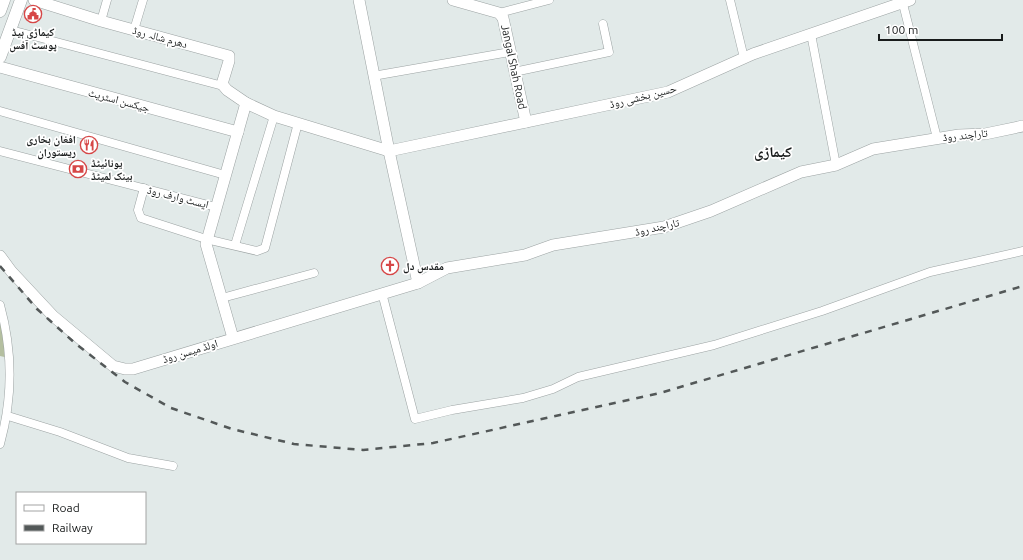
<svg xmlns="http://www.w3.org/2000/svg" width="1023" height="560" viewBox="0 0 1023 560" font-family="Ubuntu,'Noto Naskh Arabic',sans-serif">
  <style>
    .green { fill: #b4bfa0 }
    .lines { fill: none; stroke-linecap: round; stroke-linejoin: round }
    .minor-casing { stroke: #9ca3a3; stroke-width: 9 }
    .tertiary-casing { stroke: #9ca3a3; stroke-width: 12 }
    .secondary-casing { stroke: #9ca3a3; stroke-width: 13 }
    .minor { stroke: #fff; stroke-width: 8 }
    .tertiary { stroke: #fff; stroke-width: 11 }
    .secondary { stroke: #fff; stroke-width: 12 }
    .rail { stroke: #535858; stroke-width: 2.5; stroke-dasharray: 7 7; stroke-linecap: butt }
    .labels { text-anchor: middle; dominant-baseline: central; stroke-width: 3.5; stroke-linejoin: round; paint-order: stroke }
    .poi-label { font-size: 11px; font-weight: bold; fill: #181b1b; stroke: #fff; text-anchor: start }
    .street-label { font-size: 11px; fill: #181b1b; stroke: #fff }
    .district-label { font-size: 15px; font-weight: bold; fill: #181b1b; stroke: #fff }
  </style>
  <rect width="100%" height="100%" fill="#e2eae9"/>
  <!-- green -->
  <path class="green" d="M0 310 9 358 0 356Z"/>
  <g class="lines">
    <defs>
      <g id="minor">
        <path d="M730 0 744 58"/>
        <path d="M902 0 937 138"/>
        <path d="M499 13 549 0"/>
        <path d="M101 21 107 0"/>
        <path d="M11 30 223 86"/>
        <path d="M134 30 143 0"/>
        <path d="M811 34 836 165"/>
        <path d="M514 72 609 52 603 24"/>
        <path d="M373 76 510 52"/>
        <path d="M0 111 225 175"/>
        <path d="M0 151 216 207"/>
        <path d="M144 188 138 210 141 218 206 239 257 251 265 248 298 123"/>
        <path d="M235 245 274 116"/>
        <path d="M382 293 415 419 452 410 523 398 553 389 578 377 714 345 822 311 930 272 1023 251"/>
        <path d="M222 298 314 273"/>
        <path d="M0 305C13 352 13 397 0 444"/>
        <path d="M8 416 60 432 128 458 173 466"/>
      </g>
      <g id="tertiary">
        <path d="M34 0 101 21 229 56V61L222 84 227 90 246 103 274 116 389 151 668 92 753 54 910 0"/>
        <path d="M359 0 389 151 418 283"/>
        <path d="M453 0 499 13 503 18 526 122"/>
        <path d="M0 67 238 132"/>
        <path d="M0 256 11 271 53 316 113 366 125 369H133L418 283 447 268 525 255 553 245 664 227 711 211 801 172 836 165 873 149 959 135 985 134 1023 126"/>
        <path d="M233 338 206 244 246 103"/>
      </g>
      <g id="secondary">
        <path d="M0 11 4 0"/>
        <path d="M0 57 21 0"/>
      </g>
    </defs>
    <!-- minor casing -->
    <use href="#minor" class="minor-casing"/>
    <!-- tertiary casing -->
    <use href="#tertiary" class="tertiary-casing"/>
    <!-- secondary casing -->
    <use href="#secondary" class="secondary-casing"/>
    <!-- minor -->
    <use href="#minor" class="minor"/>
    <!-- tertiary -->
    <use href="#tertiary" class="tertiary"/>
    <!-- secondary -->
    <use href="#secondary" class="secondary"/>
    <!-- rail -->
    <path class="rail" d="M0 266 37 309 76 344 125 382 171 408 232 429 294 444 363 450 433 443 660 393 1023 286"/>
  </g>
  <!-- icons -->
  <defs>
    <symbol id="civic-ring" viewBox="-11 -11 22 22"><circle r="9.5" fill="#fff" stroke="#d64747" stroke-width="1.5"/><path d="M-.6-6.5H3V-4.5H.6V-3L4-1V1h2V6H-6V1h2V-1L-.6-3ZM-1.2 2.5V6h2.4V2.5Z" fill="#d64747"/></symbol>
    <symbol id="restaurant-ring" viewBox="-11 -11 22 22"><circle r="9.5" fill="#fff" stroke="#d64747" stroke-width="1.5"/><path d="M-5-6h1v4h1v-4h1v4h1v-4h1v5L-1.5 .5V6h-2V.5L-5-1ZM5-6V6H3V1.5H1.5Q1.5-4 5-6Z" fill="#d64747"/></symbol>
    <symbol id="bank-ring" viewBox="-11 -11 22 22"><circle r="9.5" fill="#fff" stroke="#d64747" stroke-width="1.5"/><path d="M-6-4H6V4H-6ZM0-2.3a2.3 2.3 0 1 0 0 4.6a2.3 2.3 0 1 0 0-4.6Z" fill="#d64747"/></symbol>
    <symbol id="church-ring" viewBox="-11 -11 22 22"><circle r="9.5" fill="#fff" stroke="#d64747" stroke-width="1.5"/><path d="M-1.2-6h2.4v3.5h3.3v2.4h-3.3V6h-2.4V-.1h-3.3v-2.4h3.3Z" fill="#d64747"/></symbol>
  </defs>
  <g fill-rule="evenodd">
    <use href="#civic-ring" x="23" y="4" width="20" height="20"/>
    <use href="#restaurant-ring" x="79" y="135" width="20" height="20"/>
    <use href="#bank-ring" x="68" y="159" width="20" height="20"/>
    <use href="#church-ring" x="380" y="256" width="20" height="20"/>
  </g>
  <g class="labels">
    <!-- poi labels -->
    <g class="poi-label">
      <text x="33" y="32" text-anchor="middle">کیماڑی ہیڈ<tspan x="33" dy="13">پوسٹ آفس</tspan></text>
      <text x="76" y="139" text-anchor="end">افغان بخاری<tspan x="76" dy="13">ریستوران</tspan></text>
      <text x="91" y="163">یونائیٹڈ<tspan x="91" dy="13">بینک لمیٹڈ</tspan></text>
      <text x="403" y="266">مقدس دل</text>
    </g>
    <!-- street labels -->
    <g class="street-label">
      <text transform="translate(160 37) rotate(15)">دھرم شالہ روڈ</text>
      <text transform="translate(514 67) rotate(78)">Jangal Shah Road</text>
      <text transform="translate(643 96) rotate(-14)">حسین بخشی روڈ</text>
      <text transform="translate(119 100) rotate(15)">جیکسن اسٹریٹ</text>
      <text transform="translate(965 135) rotate(-6)">تاراچند روڈ</text>
      <text transform="translate(178 197) rotate(14)">ایسٹ وارف روڈ</text>
      <text transform="translate(657 227) rotate(-13)">تاراچند روڈ</text>
      <text transform="translate(190 351) rotate(-17)">اولڈ میسن روڈ</text>
    </g>
    <!-- district labels -->
    <g class="district-label">
      <text x="773" y="151">کیماڑی</text>
    </g>
  </g>
  <!-- legend -->
  <rect x="16" y="492" width="130" height="52" fill="#ffffff" stroke="#a3a4a4"/>
  <rect x="24" y="505" width="20" height="6" fill="#ffffff" stroke="#a3a4a4"/>
  <text x="52" y="512" font-size="12" fill="#181b1b">Road</text>
  <rect x="24" y="525" width="20" height="6" fill="#535858" stroke="#a3a4a4"/>
  <text x="52" y="532" font-size="12" fill="#181b1b">Railway</text>
  <!-- scale -->
  <path d="M879 34v6h123v-6" fill="none" stroke="#181b1b" stroke-width="2"/>
  <text x="885" y="34" font-size="12" fill="#181b1b" stroke="#ffffff" stroke-width="3" paint-order="stroke">100 m</text>
</svg>
